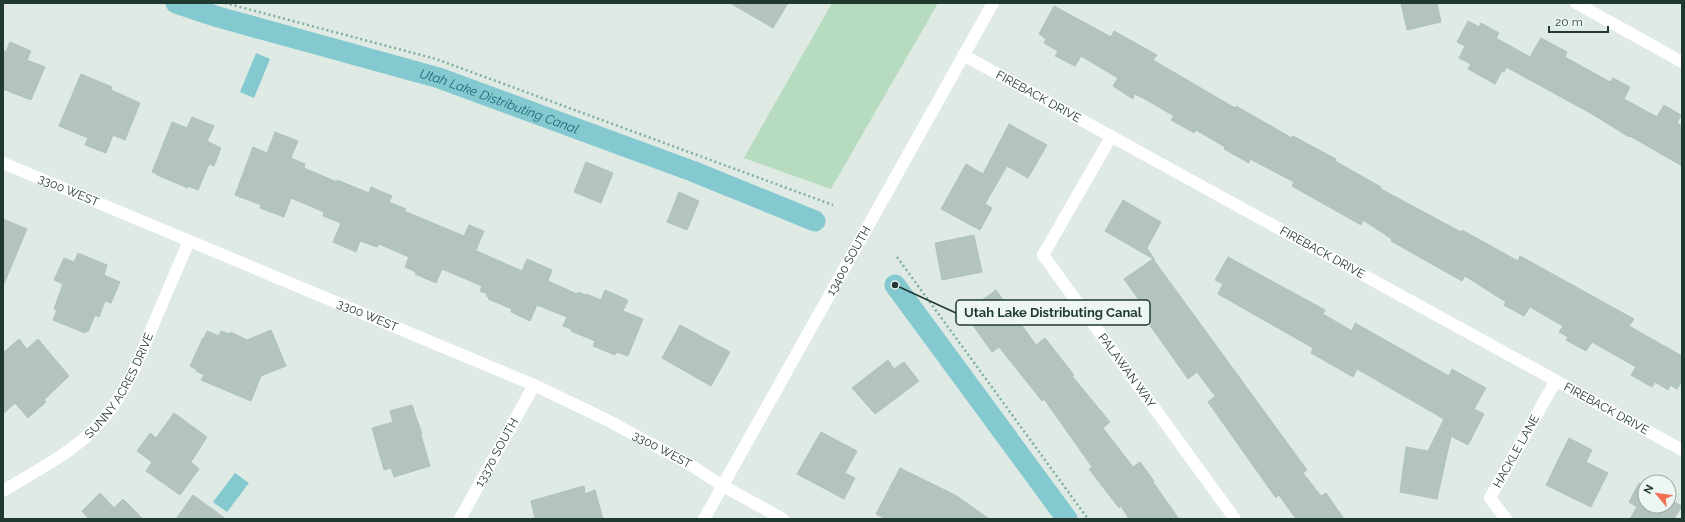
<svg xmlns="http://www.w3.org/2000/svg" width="1685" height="522" viewBox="0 0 1685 522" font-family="Raleway,sans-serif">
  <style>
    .green { fill: #b6dbbe }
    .water { fill: #84c9d0 }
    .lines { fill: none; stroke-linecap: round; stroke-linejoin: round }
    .canal { stroke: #84c9d0; stroke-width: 21 }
    .building { fill: #b3c4bc; stroke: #b0c3ba }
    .path { stroke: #7eae9c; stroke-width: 2.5; stroke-dasharray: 2 3; stroke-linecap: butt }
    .minor { stroke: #fff; stroke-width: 12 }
    .secondary { stroke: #fff; stroke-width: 12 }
    .labels { text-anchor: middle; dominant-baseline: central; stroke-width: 3; stroke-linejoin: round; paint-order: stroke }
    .street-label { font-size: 12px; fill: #1f3930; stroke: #eef6f2 }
    .water-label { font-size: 13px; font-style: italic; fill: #1a6b75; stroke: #eef6f2 }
    .leader { fill: none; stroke: #1f3930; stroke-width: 1.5 }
    .callout-dot { fill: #1f3930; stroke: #eef6f2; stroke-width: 1.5 }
    .callout { fill: #eef6f2; stroke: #1f3930; stroke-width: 1.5 }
    .callout-label { font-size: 13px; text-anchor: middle; font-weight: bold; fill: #1f3930 }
  </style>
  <rect width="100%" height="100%" fill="#deeae3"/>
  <!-- green -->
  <path class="green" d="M832 3H938L831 189 744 158Z"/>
  <!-- water -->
  <g class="water">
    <path d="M256 53 270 59 254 98 240 92Z"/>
    <path d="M235 473 249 483 227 512 213 502Z"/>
  </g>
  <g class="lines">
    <!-- canal -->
    <g class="canal">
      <path id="s1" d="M176 3 218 17 439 78 692 171 815 221"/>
      <path d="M895 285 1067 519"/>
    </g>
  </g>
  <!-- building -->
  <g class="building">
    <path d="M730 3H788L773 28Z"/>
    <path d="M1401 3H1437L1441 22 1407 30Z"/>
    <path d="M1054 6 1111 37 1114 31 1157 55 1153 60 1235 108 1236 106 1292 138 1293 136 1336 159 1335 161 1381 187V189L1461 232 1462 230 1518 261 1520 256 1634 319 1629 326 1682 356V381L1677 389 1670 385 1668 390 1655 382 1652 387 1631 375 1636 367 1592 342 1586 351 1566 340 1568 337 1559 332 1563 326 1530 307 1524 316 1504 305 1506 302 1465 276 1462 281 1391 241 1392 239 1363 220 1361 225 1292 186 1294 182 1250 159 1249 163 1224 149 1225 147 1196 130 1194 133 1171 120 1174 116 1143 98 1134 94 1133 99 1113 86 1118 78 1081 56 1075 66 1055 56 1058 51 1044 43 1046 39 1039 34Z"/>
    <path d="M1468 21 1479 27 1481 23 1499 33 1496 38 1530 57 1541 38 1567 52 1565 57 1610 82 1613 78 1630 87 1624 99 1657 117 1664 105 1681 115 1677 123 1682 126V166L1630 136 1629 137 1592 114 1506 67 1504 72 1502 71 1495 84 1468 69 1471 64 1459 58 1465 46 1457 42Z"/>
    <path d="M10 42 31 51 27 60 45 67 31 100 3 89V50L6 52Z"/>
    <path d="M81 74 112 87 111 90 140 103 125 140 113 135 106 153 85 145 88 138 59 126Z"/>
    <path d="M192 117 214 126 207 141 221 148 214 166 209 164 198 190 188 186V188L157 175V174L152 172 172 122 187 128Z"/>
    <path d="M1009 124 1047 145 1028 178 1007 166 985 204 992 208 980 230 941 209 966 164 983 174Z"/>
    <path d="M275 132 298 141 291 158 305 164 304 168 337 182V180L369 193 371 187 392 196 389 202 406 209 404 211 464 236 469 225 484 231 476 250 477 251 522 271 527 259 552 270 548 281 577 294 578 292 586 295V294L601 300 605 290 628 300 623 311 643 319 628 356 617 352 615 355 593 346 595 341 571 331V329L563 326 567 317 537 305 530 321 511 312 512 309 488 299 489 297 486 296 488 294 480 291 482 286 442 269 436 283 415 274 416 272 405 267 409 257 379 244 377 247 360 241 356 252 333 242 341 223 323 216 324 212 291 198 284 217 260 208 261 205 235 195 253 147 267 153Z"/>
    <path d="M586 162 613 173 601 203 574 192Z"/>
    <path d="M679 192 699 201 687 230 667 222Z"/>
    <path d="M1123 200 1161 222 1147 248 1155 260 1105 231Z"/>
    <path d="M3 219 27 229 3 286Z"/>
    <path d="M974 235 982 272 942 280 935 243Z"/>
    <path d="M78 253 107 265 104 275 120 282 111 303 105 301 99 317 95 315 88 332 86 331 85 333 53 320 57 310 54 309 63 284 54 280 64 258 74 262Z"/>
    <path d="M1228 257 1325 310 1323 314 1352 331 1355 323 1449 376 1452 369 1486 388 1474 409 1484 414 1468 445 1451 436 1437 499 1400 492 1406 447 1428 451 1444 419 1357 369 1353 377 1311 353 1313 348 1218 294 1223 284 1215 280Z"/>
    <path d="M1153 259 1307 470 1303 473 1321 496 1326 493 1344 519H1296L1279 495 1276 498 1208 402 1215 396 1197 372 1188 379 1149 324 1146 325 1134 308 1141 303 1124 279Z"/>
    <path d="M996 290 1036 345 1045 338 1074 375 1072 376 1110 422 1103 428 1133 467 1140 462 1154 481 1153 482 1179 519H1129L1121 506 1119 508 1089 469 1092 467 1044 399 1042 401 999 347 992 352 964 313Z"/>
    <path d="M680 325 730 352 711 386 662 358Z"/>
    <path d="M271 330 286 366 261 376 251 401 201 380 204 375 196 371 197 370 190 366 203 338H204L207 331 219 336 221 331 230 334 231 332 247 340Z"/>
    <path d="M19 339 27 349 38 339 69 376 44 400 46 402 28 418 15 403 3 414V353Z"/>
    <path d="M888 360 894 369 904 362 919 381 875 414 852 388Z"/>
    <path d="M412 405 422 434 421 435 430 466 394 477 391 468 384 470 372 428 393 422 390 411Z"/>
    <path d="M174 413 207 437 191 462 199 469 180 495 146 471 152 462 137 451 150 433 156 438Z"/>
    <path d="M821 432 857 451 845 473 855 478 844 499 797 474Z"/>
    <path d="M1569 438 1592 450 1586 462 1608 473 1591 507 1546 485Z"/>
    <path d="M900 468 957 496 989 519H886L876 514Z"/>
    <path d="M1639 483 1645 486V506H1669V499L1682 506 1674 519H1630L1637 507 1629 502Z"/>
    <path d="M584 486 585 494 595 490 603 519H535L531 501Z"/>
    <path d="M100 493 114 508 123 499 143 519H89L82 511Z"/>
    <path d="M193 495 226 519H176Z"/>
  </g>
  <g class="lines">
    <!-- path -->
    <g class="path">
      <path d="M225 3 436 59 833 205"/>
      <path d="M897 257 1088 519"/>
    </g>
    <!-- minor -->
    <g class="minor">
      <path d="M1576 3 1682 62"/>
      <path id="s2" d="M963 55 1682 450"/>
      <path id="s3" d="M1111 137 1043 255 1235 519"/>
      <path id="s4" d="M3 163 534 385 605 419 689 464 723 486 783 519"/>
      <path id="s5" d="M3 491C32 473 70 454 93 430 123 400 138 363 153 325 165 297 177 269 189 241"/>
      <path id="s6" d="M460 519 534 385"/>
      <path id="s7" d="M1506 519 1490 498 1555 382"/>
    </g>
    <!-- secondary -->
    <path class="secondary" id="s8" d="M704 519 993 3"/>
  </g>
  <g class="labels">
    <!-- street labels -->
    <g class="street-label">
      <text stroke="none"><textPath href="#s2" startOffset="86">FIREBACK DRIVE</textPath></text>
      <text stroke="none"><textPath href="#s4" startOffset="71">3300 WEST</textPath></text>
      <text stroke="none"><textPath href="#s2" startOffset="410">FIREBACK DRIVE</textPath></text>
      <text stroke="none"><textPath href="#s8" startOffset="296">13400 SOUTH</textPath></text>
      <text stroke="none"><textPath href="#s4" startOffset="395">3300 WEST</textPath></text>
      <text stroke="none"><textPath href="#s3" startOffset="279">PALAWAN WAY</textPath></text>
      <text stroke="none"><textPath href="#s5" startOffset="161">SUNNY ACRES DRIVE</textPath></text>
      <text stroke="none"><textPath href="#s2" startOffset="734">FIREBACK DRIVE</textPath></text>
      <text stroke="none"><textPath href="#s4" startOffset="719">3300 WEST</textPath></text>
      <text stroke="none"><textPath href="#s7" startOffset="80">HACKLE LANE</textPath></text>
      <text stroke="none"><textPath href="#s6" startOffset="76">13370 SOUTH</textPath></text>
    </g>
    <!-- water labels -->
    <g class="water-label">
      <text stroke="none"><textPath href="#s1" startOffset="338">Utah Lake Distributing Canal</textPath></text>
    </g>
  </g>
  <!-- callouts -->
  <path class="leader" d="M895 285L956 313"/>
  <circle class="callout-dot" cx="895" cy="285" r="4"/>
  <rect class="callout" x="956" y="300" width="194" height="25" rx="4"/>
  <g class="callout-label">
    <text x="1053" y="317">Utah Lake Distributing Canal</text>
  </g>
  <!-- border -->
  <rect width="1685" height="522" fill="none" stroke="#1f3930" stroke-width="8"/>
  <!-- north arrow -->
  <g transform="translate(1657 494) rotate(299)"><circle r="19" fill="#eef6f2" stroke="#9baaa4"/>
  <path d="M0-3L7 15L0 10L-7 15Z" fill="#f37052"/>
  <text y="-6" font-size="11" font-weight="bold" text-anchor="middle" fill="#1f3930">N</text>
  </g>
  <!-- scale -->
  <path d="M1549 26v6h59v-6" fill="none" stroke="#1f3930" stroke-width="2"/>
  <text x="1555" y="26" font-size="12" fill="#1f3930" stroke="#eef6f2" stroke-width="3" paint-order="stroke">20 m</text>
</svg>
